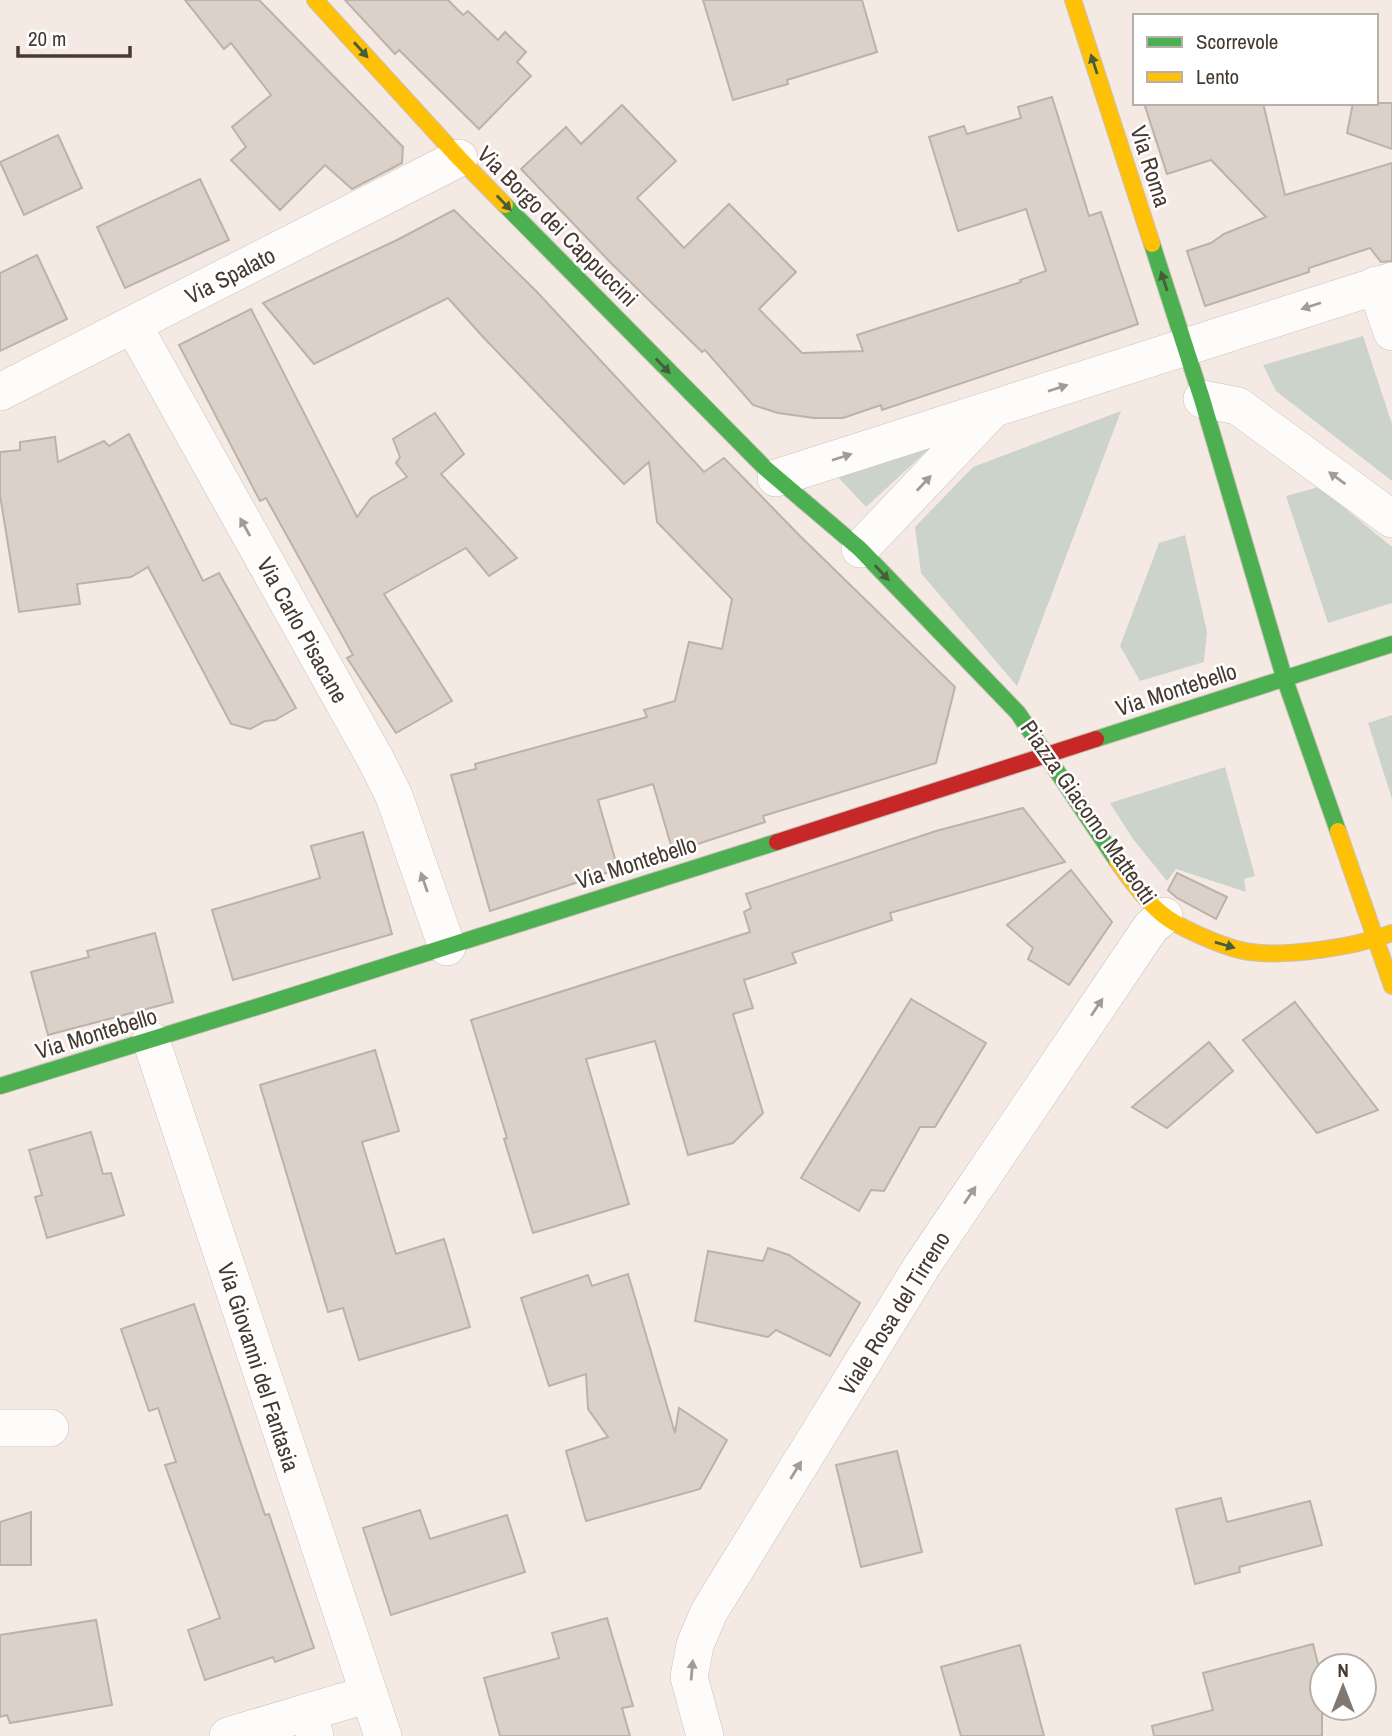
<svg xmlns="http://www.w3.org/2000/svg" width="1392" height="1736" viewBox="0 0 1392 1736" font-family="'Archivo Narrow',sans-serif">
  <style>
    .green { fill: #ccd3ca }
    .building { fill: #dbd1c9; stroke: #bcb2aa; stroke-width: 2 }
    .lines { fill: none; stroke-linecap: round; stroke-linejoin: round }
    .street-casing { stroke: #cac0b9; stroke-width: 38 }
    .fast-casing { stroke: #cac0b9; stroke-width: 18 }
    .slow-casing { stroke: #cac0b9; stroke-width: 18 }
    .jam-casing { stroke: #cac0b9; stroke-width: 18 }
    .street { stroke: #fdfcfb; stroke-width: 37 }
    .fast { stroke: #4caf50; stroke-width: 16 }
    .slow { stroke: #ffc107; stroke-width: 16 }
    .jam { stroke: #c62828; stroke-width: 16 }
    .oneway { fill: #485d3a }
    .oneway2 { fill: #a29b96 }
    .labels { text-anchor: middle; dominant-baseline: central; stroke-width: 5; stroke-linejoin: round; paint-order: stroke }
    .street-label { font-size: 23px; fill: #463a30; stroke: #fff }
  </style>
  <rect width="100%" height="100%" fill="#f4eae3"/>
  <!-- green -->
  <g class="green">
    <path d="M1363 336 1392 424V481L1276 391 1263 365Z"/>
    <path d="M1121 411 1017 686 921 573 915 527 973 467Z"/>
    <path d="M944 435 866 507 835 474Z"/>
    <path d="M1319 487 1392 547V603L1328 623 1286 496Z"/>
    <path d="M1185 535 1207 632 1204 662 1140 681 1120 646 1159 543Z"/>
    <path d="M1392 715V799L1368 723Z"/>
    <path d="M1225 767 1255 876 1244 879 1246 892 1176 869 1167 881 1133 839 1110 803Z"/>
  </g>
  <!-- building -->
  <g class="building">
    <path d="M185 0H259L403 147 402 163 352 189 325 165 280 210 231 160 246 147 232 127 271 95 231 43 224 49Z"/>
    <path d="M345 0H448L463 15 468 11 498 40 505 32 526 52 517 62 531 76 479 129 399 50 395 54Z"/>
    <path d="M703 0H862L877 52 787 80 788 84 733 100Z"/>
    <path d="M1052 97 1089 216 1101 212 1138 324 882 410 881 405 843 418H814L778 413 753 405 705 350 702 352 611 263 521 169 566 127 581 144 622 105 676 161 637 198 684 248 729 204 796 272 759 309 802 353 863 351 857 335 1021 282 1020 280 1046 271 1026 209 958 231 929 137 964 126 967 134 1021 118 1018 107Z"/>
    <path d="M1144 103H1263L1285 195 1392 163V261L1381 262 1370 248 1309 268V272L1205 306 1187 251 1211 243 1224 234 1266 217 1211 160 1167 174Z"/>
    <path d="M1353 103H1392V149L1347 133Z"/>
    <path d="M58 135 82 188 24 215 0 162Z"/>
    <path d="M200 179 229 240 125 288 97 227Z"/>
    <path d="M454 210 537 292 704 472 724 458 800 536 955 687 936 763 763 816 765 822 673 852 653 784 598 800 618 869 490 911 451 775 476 769 475 764 647 717 644 710 675 701 689 642 722 649 732 599 657 522 649 462 624 484 484 338 448 298 314 364 263 303 397 240Z"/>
    <path d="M37 255 67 319 0 351V273Z"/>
    <path d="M251 309 357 517 371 498 407 477 396 463 400 457 393 439 435 413 464 454 441 474 517 558 489 576 466 548 384 594 452 701 396 733 347 658 353 655 266 498 260 501 179 345Z"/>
    <path d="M129 434 203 581 219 573 296 708 275 720 265 721 250 729 231 724 148 567 131 577 77 584 80 604 19 612 0 495V452L20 450V442L55 437 58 462 104 441 109 446Z"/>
    <path d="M1023 808 1065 862 890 913 892 920 792 953 796 963 744 980 753 1008 733 1014 763 1113 733 1143 688 1155 655 1041 586 1059 629 1204 533 1233 504 1139 507 1138 471 1020 750 932 744 912 751 908 746 894 936 831Z"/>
    <path d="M363 832 392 934 233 980 212 910 320 878 311 846Z"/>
    <path d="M1071 870 1112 922 1069 985 1028 959 1033 948 1007 925Z"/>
    <path d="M1177 873 1227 897 1216 919 1177 898 1168 890Z"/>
    <path d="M155 933 173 1002 48 1035 31 972 89 957 87 951Z"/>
    <path d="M911 999 986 1043 935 1127H920L884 1191 871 1190 859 1211 801 1178Z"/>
    <path d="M1295 1002 1378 1110 1317 1133 1243 1040Z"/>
    <path d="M1209 1042 1233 1071 1167 1128 1132 1107Z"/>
    <path d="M375 1050 399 1131 362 1142 396 1254 444 1239 470 1327 359 1360 343 1308 328 1312 260 1085Z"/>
    <path d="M91 1132 103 1174 111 1173 124 1215 47 1238 35 1197 42 1195 29 1150Z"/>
    <path d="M768 1248 789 1255 860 1303 830 1356 776 1330 768 1337 695 1321 708 1251 763 1261Z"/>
    <path d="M628 1274 675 1433 679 1408 727 1440 700 1489 586 1521 566 1451 608 1437 588 1409 586 1374 549 1386 521 1298 588 1275 592 1286Z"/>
    <path d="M194 1304 265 1515 269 1514 314 1648 275 1662 273 1657 205 1680 188 1630 220 1618 165 1465 176 1462 158 1408 149 1411 121 1329Z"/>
    <path d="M897 1451 922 1552 861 1567 836 1465Z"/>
    <path d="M1221 1498 1227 1522 1310 1501 1322 1545 1239 1567 1240 1572 1195 1584 1176 1509Z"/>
    <path d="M420 1510 430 1539 507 1515 525 1572 391 1615 363 1528Z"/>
    <path d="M31 1512V1565H0V1522Z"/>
    <path d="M607 1618 633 1706 622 1708 630 1736H500L484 1678 559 1658 552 1633Z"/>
    <path d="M96 1620 112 1705 10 1723 7 1715 0 1717V1635Z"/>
    <path d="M1313 1644 1322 1680V1736H1154L1152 1726 1213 1710 1203 1673Z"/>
    <path d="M1020 1645 1044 1736H961L941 1667Z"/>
  </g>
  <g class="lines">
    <defs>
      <g id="street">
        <path d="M1376 285 1392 332"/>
        <path d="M133 325 376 760 394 796 447 947"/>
        <path d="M0 392 459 158"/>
        <path d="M1202 399 1238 406 1392 519"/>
        <path d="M776 478 1392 281"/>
        <path d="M860 549 992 410"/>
        <path d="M151 1040 383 1736"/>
        <path d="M0 1428H50"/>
        <path d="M228 1736 308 1712"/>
        <path d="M315 1736 308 1712 369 1694"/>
        <path d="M705 1736 689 1677 695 1645 709 1612 922 1266 1151 927 1164 916"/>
      </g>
      <g id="fast">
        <path d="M505 205 765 468 860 549 1018 713 1117 861"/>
        <path d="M1152 244 1202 399 1284 677 1338 831"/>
        <path d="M1096 739 1392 644"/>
        <path d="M0 1086 263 1005 777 842"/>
      </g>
      <g id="slow">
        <path d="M315 0 459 158 505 205"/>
        <path d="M1073 0 1152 244"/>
        <path d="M1338 831 1392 986"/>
        <path d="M1117 861C1130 880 1144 899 1162 914 1179 928 1227 949 1250 952 1288 957 1356 947 1392 933"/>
      </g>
      <path id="jam" d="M777 842 1096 739"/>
    </defs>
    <!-- street casing -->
    <use href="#street" class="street-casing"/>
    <!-- fast casing -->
    <use href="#fast" class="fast-casing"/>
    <!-- slow casing -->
    <use href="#slow" class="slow-casing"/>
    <!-- jam casing -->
    <use href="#jam" class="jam-casing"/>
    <!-- street -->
    <use href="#street" class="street"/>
    <!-- fast -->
    <use href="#fast" class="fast"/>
    <!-- slow -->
    <use href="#slow" class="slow"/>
    <!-- jam -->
    <use href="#jam" class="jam"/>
  </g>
  <!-- one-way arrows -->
  <defs><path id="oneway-solid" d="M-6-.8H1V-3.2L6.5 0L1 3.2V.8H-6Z" transform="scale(1.75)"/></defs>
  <g class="oneway">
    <use href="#oneway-solid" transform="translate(361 50) rotate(48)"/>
    <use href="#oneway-solid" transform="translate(1094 64) rotate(-108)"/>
    <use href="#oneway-solid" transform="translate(504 203) rotate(46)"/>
    <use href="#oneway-solid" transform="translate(1164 281) rotate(-108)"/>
    <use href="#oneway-solid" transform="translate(663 366) rotate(46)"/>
    <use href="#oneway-solid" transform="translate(882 573) rotate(47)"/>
    <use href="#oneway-solid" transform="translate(1225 945) rotate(16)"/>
  </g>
  <g class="oneway2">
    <use href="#oneway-solid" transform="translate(1311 306) rotate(162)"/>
    <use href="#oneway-solid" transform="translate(1058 388) rotate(-18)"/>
    <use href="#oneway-solid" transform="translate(842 457) rotate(-18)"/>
    <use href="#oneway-solid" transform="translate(1337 478) rotate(-144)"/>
    <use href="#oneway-solid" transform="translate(924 483) rotate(-47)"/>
    <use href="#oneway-solid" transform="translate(245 527) rotate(-119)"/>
    <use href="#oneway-solid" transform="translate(424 882) rotate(-109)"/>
    <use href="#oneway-solid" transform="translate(1097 1007) rotate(-56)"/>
    <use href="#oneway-solid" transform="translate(970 1195) rotate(-56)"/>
    <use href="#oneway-solid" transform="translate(796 1470) rotate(-58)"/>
    <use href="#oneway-solid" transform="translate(692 1670) rotate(-85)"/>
  </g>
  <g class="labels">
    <!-- street labels -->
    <g class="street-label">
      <text transform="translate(1151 166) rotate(72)">Via Roma</text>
      <text transform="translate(558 226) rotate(45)">Via Borgo dei Cappuccini</text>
      <text transform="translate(230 275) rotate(-27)">Via Spalato</text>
      <text transform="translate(303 630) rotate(61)">Via Carlo Pisacane</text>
      <text transform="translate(1176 689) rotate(-18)">Via Montebello</text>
      <text transform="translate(1089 812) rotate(55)">Piazza Giacomo Matteotti</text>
      <text transform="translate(636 862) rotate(-18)">Via Montebello</text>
      <text transform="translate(96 1033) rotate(-17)">Via Montebello</text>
      <text transform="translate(894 1313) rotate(-58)">Viale Rosa del Tirreno</text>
      <text transform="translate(259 1367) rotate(72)">Via Giovanni del Fantasia</text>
    </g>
  </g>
  <!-- legend -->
  <rect x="1133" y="14" width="245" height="91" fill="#ffffff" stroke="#b5b0ac" stroke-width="2"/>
  <rect x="1147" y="37" width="35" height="10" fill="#4caf50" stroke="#b5b0ac" stroke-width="2"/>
  <text x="1196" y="49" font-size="21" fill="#463a30">Scorrevole</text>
  <rect x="1147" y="72" width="35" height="10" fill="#ffc107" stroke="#b5b0ac" stroke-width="2"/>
  <text x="1196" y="84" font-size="21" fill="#463a30">Lento</text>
  <!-- north arrow -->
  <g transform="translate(1343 1687)"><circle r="33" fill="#ffffff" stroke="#b5b0ac" stroke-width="2"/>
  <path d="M0-5L12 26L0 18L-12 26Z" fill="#83786f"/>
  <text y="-10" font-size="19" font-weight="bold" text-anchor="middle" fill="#463a30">N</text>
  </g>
  <!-- scale -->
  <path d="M18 46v10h112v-10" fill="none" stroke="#463a30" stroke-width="3.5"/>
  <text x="28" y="46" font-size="21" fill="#463a30" stroke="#ffffff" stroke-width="5" paint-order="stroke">20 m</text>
</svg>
